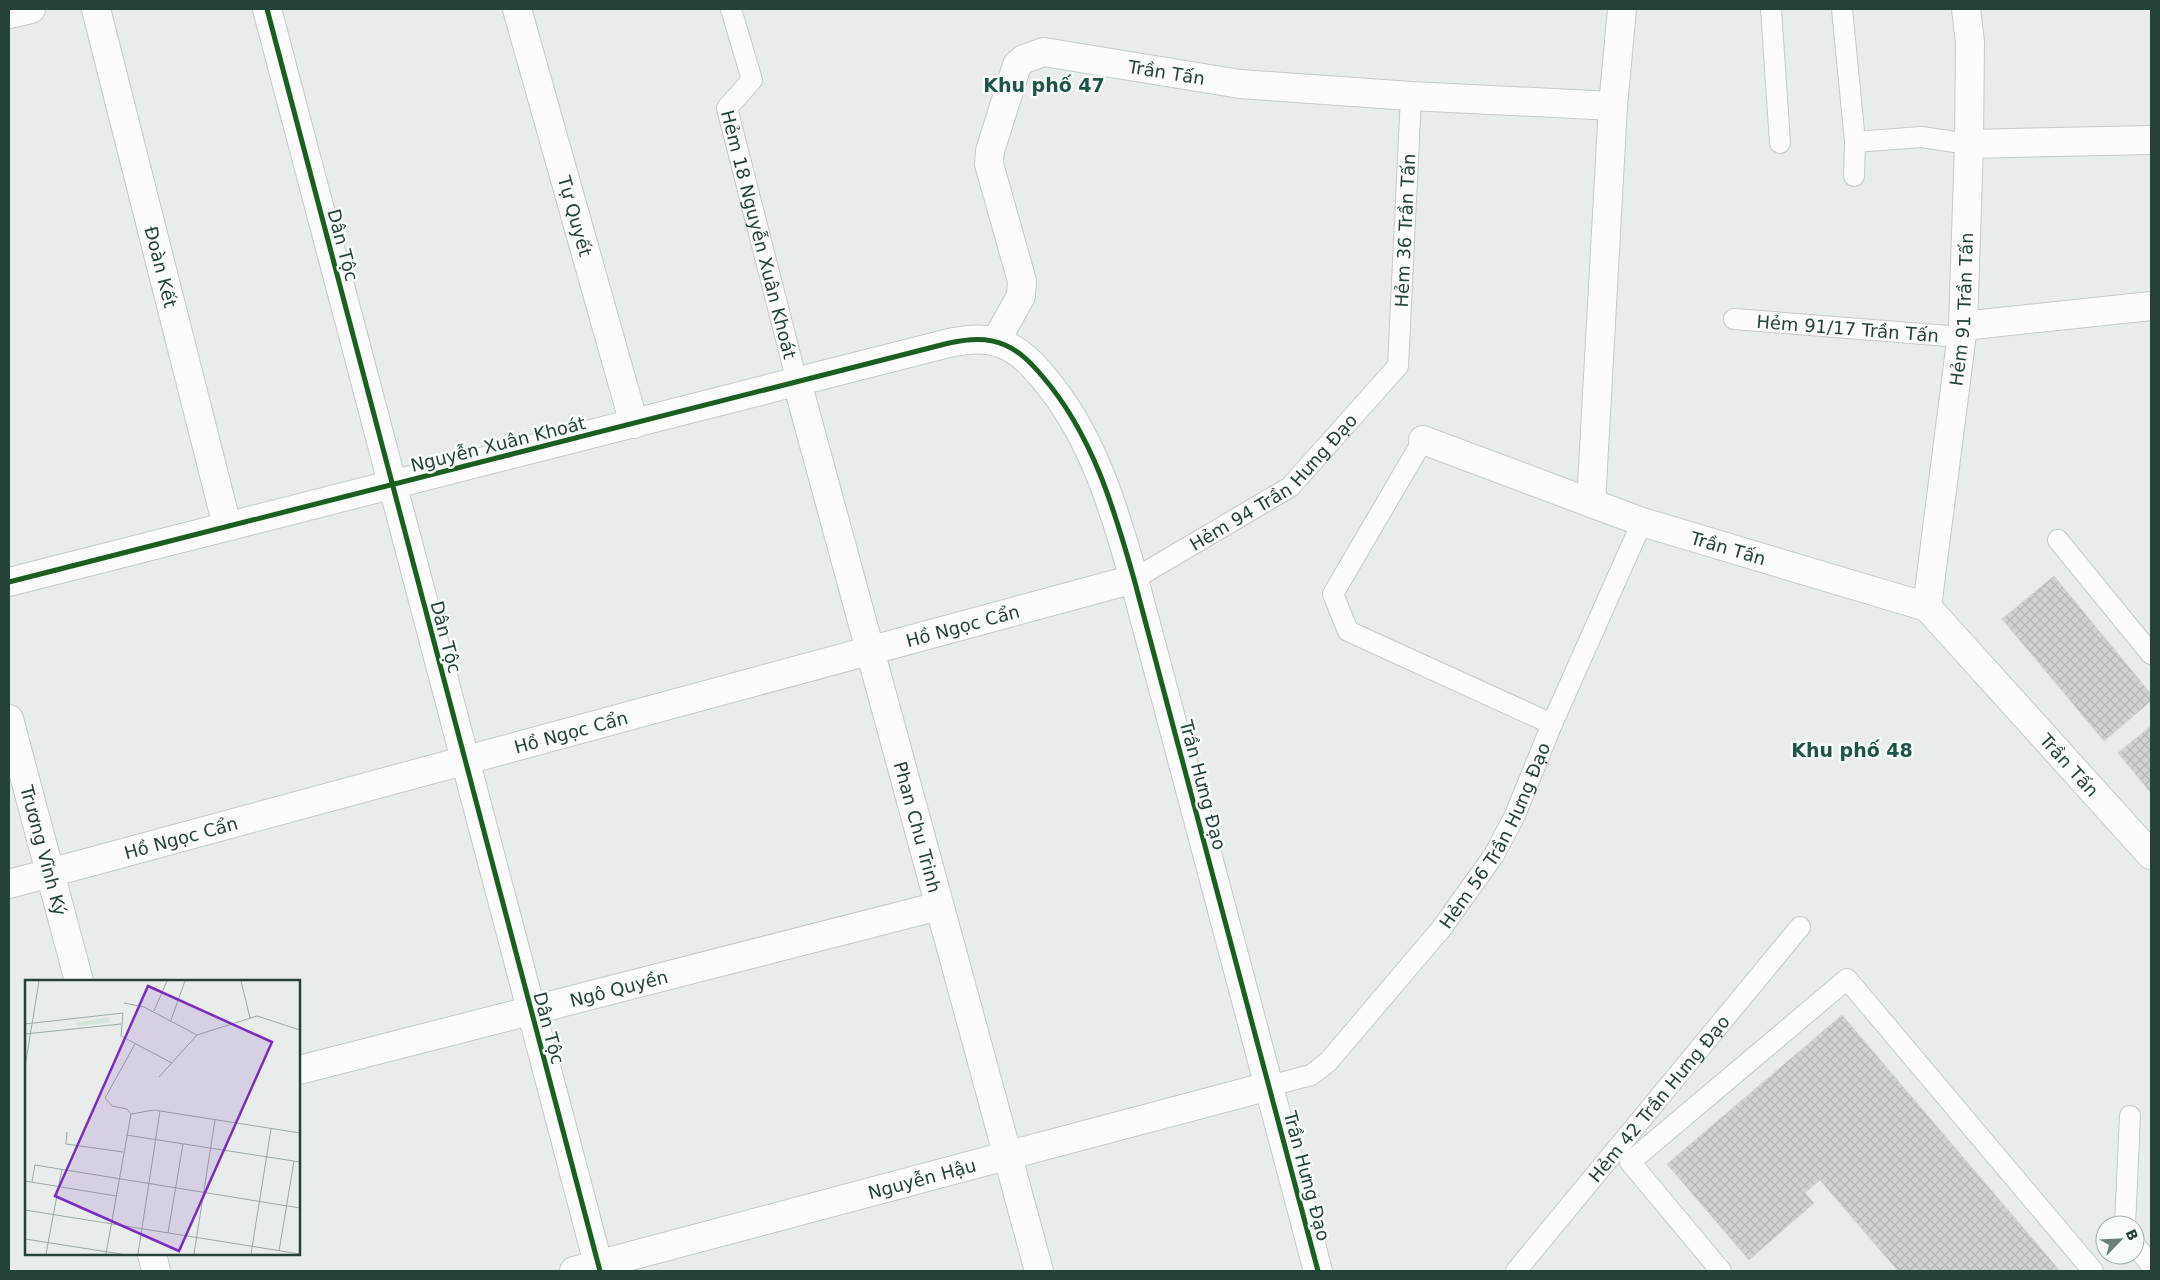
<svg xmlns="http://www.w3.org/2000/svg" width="2160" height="1280" viewBox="0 0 2160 1280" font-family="'DejaVu Sans',sans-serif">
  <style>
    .building { fill: url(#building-cross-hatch); stroke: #d1d6d4 }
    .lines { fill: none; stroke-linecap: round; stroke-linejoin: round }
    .lane-casing { stroke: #c5cac8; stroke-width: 22 }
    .street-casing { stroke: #c5cac8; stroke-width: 30 }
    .secondary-casing { stroke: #c3cbc8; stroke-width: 30 }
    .lane { stroke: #fcfcfc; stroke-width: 20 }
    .street { stroke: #fcfcfc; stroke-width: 28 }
    .secondary { stroke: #fcfcfc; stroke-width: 28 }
    .cycleway-casing { stroke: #f7fbf9; stroke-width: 8 }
    .cycleway { stroke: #1b5e20; stroke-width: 5 }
    .labels { text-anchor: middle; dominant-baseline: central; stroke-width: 5; stroke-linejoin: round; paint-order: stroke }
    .street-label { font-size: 18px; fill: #24423a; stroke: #f7fbf9 }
    .neighbourhood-label { font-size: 19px; font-weight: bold; fill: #1f5548; stroke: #f7fbf9 }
    .inset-road { fill: none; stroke: #9aa9a4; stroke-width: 1 }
    .view { fill: #7b2cbf; fill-opacity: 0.15; stroke: #7b2cbf; stroke-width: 2.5 }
    .inset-edge { fill: none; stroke: #24423a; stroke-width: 2.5 }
  </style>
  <defs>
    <pattern id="building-cross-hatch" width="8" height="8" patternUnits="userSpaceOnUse" patternTransform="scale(1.25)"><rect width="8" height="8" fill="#cfd4d2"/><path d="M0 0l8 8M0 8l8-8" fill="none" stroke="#b2b7b5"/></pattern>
  </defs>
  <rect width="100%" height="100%" fill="#e8edeb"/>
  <!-- building -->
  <g class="building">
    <path d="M2054 576 2151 694V701L2104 741 2002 619Z"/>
    <path d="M2151 726V793L2118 753Z"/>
    <path d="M1842 1015 2060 1271H1898L1820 1180 1805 1193 1814 1203 1749 1260 1667 1164Z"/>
  </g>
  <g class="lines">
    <defs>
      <g id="lane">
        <path id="s1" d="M731 9 752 80 727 108 797 382"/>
        <path d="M1771 9 1780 143"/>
        <path d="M1842 9 1855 142 1854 176"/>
        <path d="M1855 142 1921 137 1969 144"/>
        <path id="s2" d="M1734 319 1961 337"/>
        <path d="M1423 440 1333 594 1348 631 1552 724"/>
        <path d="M2058 540 2151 654"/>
        <path id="s3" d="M1134 579 1290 487 1398 366 1411 96"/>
        <path id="s4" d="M1269 1086 1311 1075 1328 1062 1441 929 1494 855 1515 815 1552 724 1642 522"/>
        <path d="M2125 1225 2130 1116"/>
        <path d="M2135 1245 2151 1265"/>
        <path id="s5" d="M1516 1271 1800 927"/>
        <path d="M1721 1271 1630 1162 1847 979 2093 1271"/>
      </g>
      <g id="street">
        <path id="s6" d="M96 9 227 526"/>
        <path d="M267 9 600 1271"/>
        <path id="s7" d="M517 9 634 424"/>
        <path d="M9 14 31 9"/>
        <path d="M1969 144 2151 140"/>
        <path d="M1963 326 2151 306"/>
        <path id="s8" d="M996 341 1021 296 1022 281 989 164 990 151 1017 65 1024 59 1044 52 1240 84 1411 96 1613 106"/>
        <path id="s9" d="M797 382 1039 1271"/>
        <path id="s10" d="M1423 440 1642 522 1927 607 2151 855"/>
        <path d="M1591 503 1613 106 1622 9"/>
        <path d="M9 582 949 343C968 339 987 337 1005 345 1021 352 1032 364 1043 377 1092 434 1114 508 1134 579L1318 1271"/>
        <path id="s11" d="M1927 607 1963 326 1969 144 1970 42 1966 9"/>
        <path id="s12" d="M9 884 1134 579"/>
        <path id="s13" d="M299 1070 939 906"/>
        <path id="s14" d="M574 1271 1269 1086"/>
      </g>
      <g id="secondary">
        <path id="s15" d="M9 719 79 981"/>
        <path d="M152 1254 156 1271"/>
      </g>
    </defs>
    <!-- lane casing -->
    <use href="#lane" class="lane-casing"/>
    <!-- street casing -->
    <use href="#street" class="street-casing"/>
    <!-- secondary casing -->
    <use href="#secondary" class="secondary-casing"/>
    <!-- lane -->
    <use href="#lane" class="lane"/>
    <!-- street -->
    <use href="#street" class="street"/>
    <!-- secondary -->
    <use href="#secondary" class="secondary"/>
    <defs>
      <g id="cycleway">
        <path d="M267 9 600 1271"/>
        <path d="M9 582 949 343C968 339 987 337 1005 345 1021 352 1032 364 1043 377 1092 434 1114 508 1134 579L1318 1271"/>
      </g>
    </defs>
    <!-- cycleway casing -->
    <use href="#cycleway" class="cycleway-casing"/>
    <!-- cycleway -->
    <use href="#cycleway" class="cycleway"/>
  </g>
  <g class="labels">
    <!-- street labels -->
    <g class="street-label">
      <text stroke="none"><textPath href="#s8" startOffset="446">Trần Tấn</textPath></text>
      <text stroke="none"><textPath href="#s7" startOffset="215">Tự Quyết</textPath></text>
      <text stroke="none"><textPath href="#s3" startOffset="479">Hẻm 36 Trần Tấn</textPath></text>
      <text stroke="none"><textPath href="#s1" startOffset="242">Hẻm 18 Nguyễn Xuân Khoát</textPath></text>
      <text transform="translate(343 245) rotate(75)">Dân Tộc</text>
      <text stroke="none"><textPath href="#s6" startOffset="266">Đoàn Kết</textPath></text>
      <text stroke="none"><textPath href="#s11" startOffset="300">Hẻm 91 Trần Tấn</textPath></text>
      <text stroke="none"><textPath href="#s2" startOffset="114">Hẻm 91/17 Trần Tấn</textPath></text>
      <text transform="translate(498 444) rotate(-14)">Nguyễn Xuân Khoát</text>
      <text stroke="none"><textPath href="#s3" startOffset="171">Hẻm 94 Trần Hưng Đạo</textPath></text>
      <text stroke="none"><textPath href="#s10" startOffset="324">Trần Tấn</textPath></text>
      <text stroke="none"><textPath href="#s12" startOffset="988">Hồ Ngọc Cẩn</textPath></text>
      <text transform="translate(446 637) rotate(75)">Dân Tộc</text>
      <text stroke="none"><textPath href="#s12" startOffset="582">Hồ Ngọc Cẩn</textPath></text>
      <text stroke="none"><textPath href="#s10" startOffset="744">Trần Tấn</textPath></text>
      <text transform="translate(1203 785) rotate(75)">Trần Hưng Đạo</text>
      <text stroke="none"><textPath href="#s9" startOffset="461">Phan Chu Trinh</textPath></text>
      <text stroke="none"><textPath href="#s4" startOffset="348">Hẻm 56 Trần Hưng Đạo</textPath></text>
      <text stroke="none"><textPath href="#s12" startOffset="178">Hồ Ngọc Cẩn</textPath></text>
      <text stroke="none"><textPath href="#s15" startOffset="136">Trương Vĩnh Ký</textPath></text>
      <text stroke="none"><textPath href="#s13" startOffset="330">Ngô Quyền</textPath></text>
      <text transform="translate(549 1028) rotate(75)">Dân Tộc</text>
      <text stroke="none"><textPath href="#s5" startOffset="224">Hẻm 42 Trần Hưng Đạo</textPath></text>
      <text transform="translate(1307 1176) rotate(75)">Trần Hưng Đạo</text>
      <text stroke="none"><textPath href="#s14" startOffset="360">Nguyễn Hậu</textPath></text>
    </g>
    <!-- neighbourhood labels -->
    <g class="neighbourhood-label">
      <text x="1044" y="85">Khu phố 47</text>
      <text x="1852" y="750">Khu phố 48</text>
    </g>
  </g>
  <!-- overview -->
  <g transform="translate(25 980)">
    <rect width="275" height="275" fill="#e8edeb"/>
    <path d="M83 37 85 42 53 46 50 43Z" fill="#d1e6d8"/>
    <path class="inset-road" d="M216 1 225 38M99 23 119 27 172 55M129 31 142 1M146 40 160 1M0 44 98 33 96 56 147 83M0 54 96 44M0 87 14 1M134 97 172 55 232 36 275 50M106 134 129 130 275 153M106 134 102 129 87 126 80 118 110 64M42 152 41 164 98 172M101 155 275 182M0 201 91 216M7 202 10 185 275 228M0 230 275 274M143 253 158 164M0 259 96 274M254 271 269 181M21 274 37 189M81 274 106 134M113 274 135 131M169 274 190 140M226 274 246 149"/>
    <path class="view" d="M123 6 247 62 154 271 30 216Z"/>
    <rect width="275" height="275" class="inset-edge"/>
  </g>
  <!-- border -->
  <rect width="2160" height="1280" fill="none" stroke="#24423a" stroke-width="20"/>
  <!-- north arrow -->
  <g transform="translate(2120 1240) rotate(66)"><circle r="24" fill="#f7fbf9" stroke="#a3b1ad"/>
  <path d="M0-4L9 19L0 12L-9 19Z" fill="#697e78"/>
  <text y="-8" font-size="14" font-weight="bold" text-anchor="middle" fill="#24423a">B</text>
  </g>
</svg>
